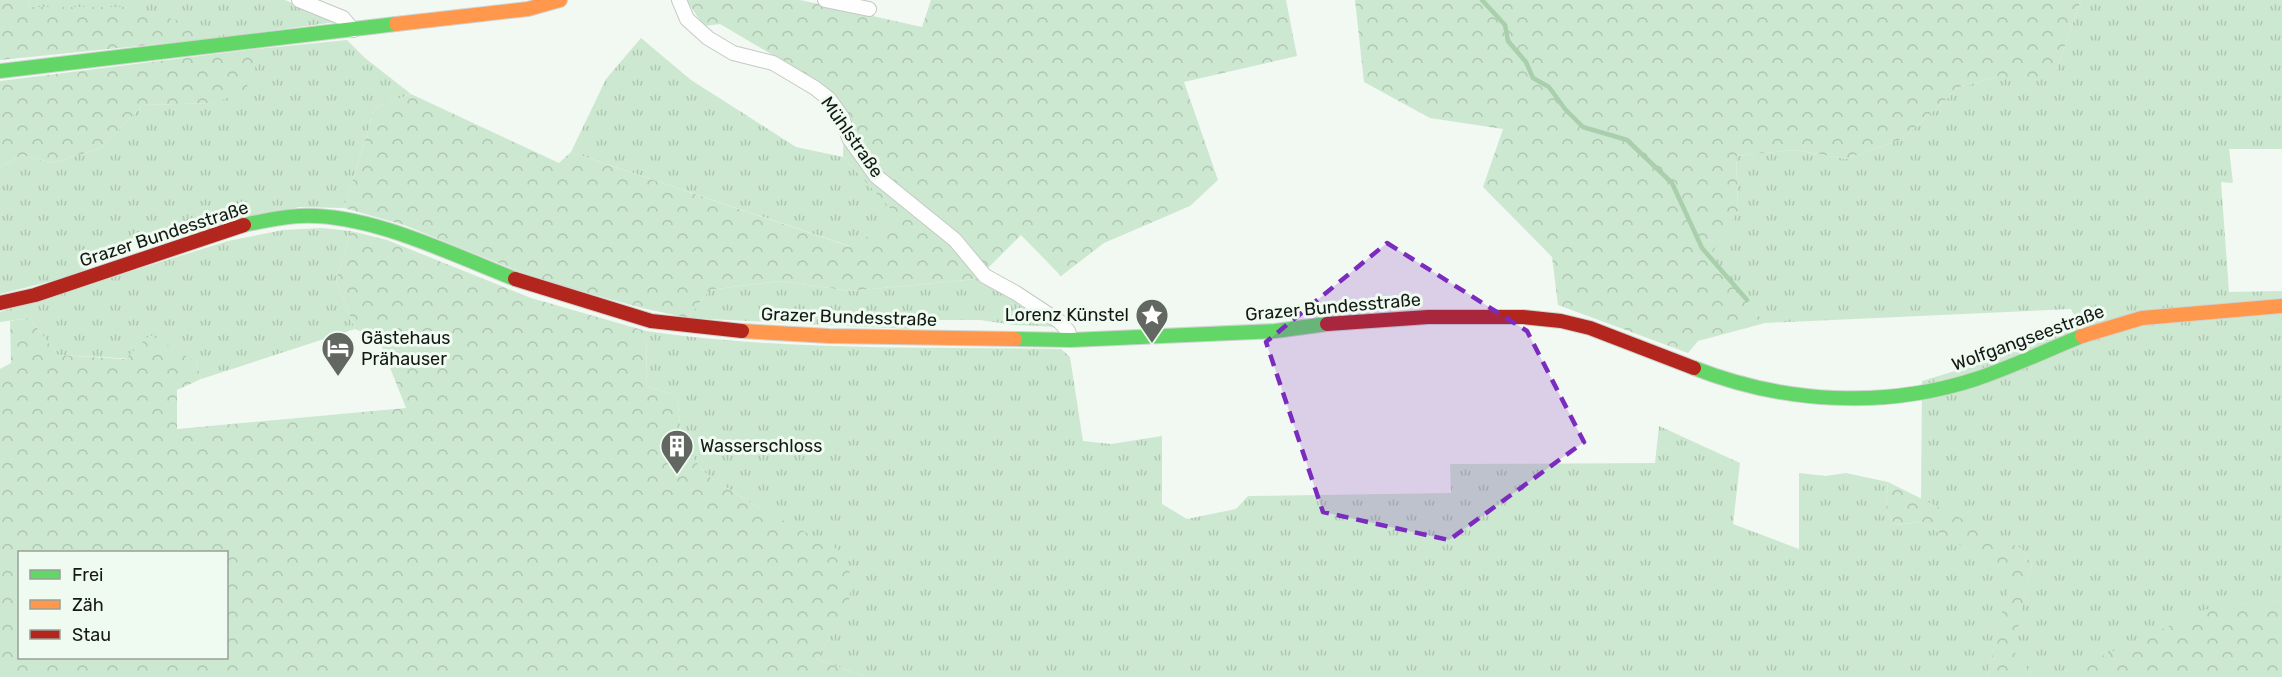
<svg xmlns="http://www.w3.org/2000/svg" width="2282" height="677" viewBox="0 0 2282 677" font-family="Rubik,sans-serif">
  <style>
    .grass { fill: url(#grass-tufts) }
    .forest { fill: url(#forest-crowns); fill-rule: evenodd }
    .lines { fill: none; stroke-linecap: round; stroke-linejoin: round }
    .stream { stroke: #a9cfad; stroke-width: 4.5 }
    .street-casing { stroke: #c4c9c4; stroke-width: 16 }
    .fast-casing { stroke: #d0d3d0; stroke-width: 16 }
    .slow-casing { stroke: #d0d3d0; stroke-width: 16 }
    .jam-casing { stroke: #d0d3d0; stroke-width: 16 }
    .street { stroke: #fdfefd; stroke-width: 14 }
    .fast { stroke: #63d668; stroke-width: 14 }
    .slow { stroke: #ff974d; stroke-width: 14 }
    .jam { stroke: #b3261e; stroke-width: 14 }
    .marked { fill: #7b2cbf; fill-opacity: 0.2; stroke: #7b2cbf; stroke-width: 4.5; stroke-dasharray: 12 8; stroke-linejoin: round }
    .labels { text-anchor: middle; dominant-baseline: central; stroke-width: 6; stroke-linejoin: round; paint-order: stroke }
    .street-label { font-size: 18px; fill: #151915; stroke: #effbf0 }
    .poi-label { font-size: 18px; fill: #151915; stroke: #effbf0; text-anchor: start }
  </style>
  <defs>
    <pattern id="grass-tufts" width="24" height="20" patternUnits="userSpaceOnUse" patternTransform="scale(1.5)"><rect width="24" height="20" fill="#cde8d0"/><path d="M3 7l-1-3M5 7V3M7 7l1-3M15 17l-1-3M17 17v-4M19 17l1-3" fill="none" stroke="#afc6b2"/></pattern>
    <pattern id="forest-crowns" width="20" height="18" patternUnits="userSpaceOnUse" patternTransform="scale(1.5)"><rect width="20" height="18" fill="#cde8d0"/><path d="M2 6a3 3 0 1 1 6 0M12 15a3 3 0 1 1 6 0" fill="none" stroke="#afc6b2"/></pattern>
  </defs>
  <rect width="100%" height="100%" fill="#f2f8f2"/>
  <!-- grass -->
  <g class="grass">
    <path d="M29 0H285L336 22 209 39 125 7H30Z"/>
    <path d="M2081 0H2282V149H2229L2233 183 2221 182 2229 292 2282 291V600L2256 607 2240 603 2055 677H2033L2012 650 2032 565 2022 549 1921 500 1922 381 2004 356 2078 322 2071 309 1765 323 1708 258 1738 211 1736 156 1795 150 1846 159 1902 139 1960 87 2004 75 2056 71Z"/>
    <path d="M641 38 691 80 796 147 843 157 902 220 849 246 571 152 606 79Z"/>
    <path d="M347 40 365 58 411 94 375 108 344 208 299 207 182 236 145 238 116 247 85 270 56 280 0 294V167L22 155 53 163 101 148 143 105 215 103 247 50Z"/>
    <path d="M322 228 351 231 336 280 355 329 201 379 196 362 58 355 29 318 0 322V312L228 241 283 230Z"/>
    <path d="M977 279 1058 327 1014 325 980 320H935L908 329 688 318 709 290 779 281 851 291Z"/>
    <path d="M646 331C783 351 923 347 1061 349L1070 357 1083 441 1111 444 1162 436V504L1187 519 1236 509 1248 496 1451 493 1450 464 1655 463 1659 426 1740 463 1733 524 1799 549V473L1826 476 1846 473 1888 482 1886 510 1895 525 1921 522 2012 575 1987 677H866L817 659 849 600 761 509 708 476 682 445 677 395 647 387Z"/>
  </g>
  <!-- forest -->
  <g class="forest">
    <path d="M0 0H29L30 7H125L200 26 209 39 0 60Z"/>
    <path d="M686 0H800L922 27 931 0H1286L1297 56 1184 82 1218 180 1190 206 1104 243 1061 276 1021 235 977 279 851 291 779 281 709 290 688 318 642 308 540 280 404 225 344 208 375 108 411 94 559 163 571 152 848 246 901 220 843 157 844 110 822 84 720 24 704 26Z"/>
    <path d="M1355 0H2081L2056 71 2013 84 2004 75 1960 87 1902 139 1846 159 1795 150 1736 156 1738 211 1709 258 1765 323 1698 341 1688 353 1558 305 1552 257 1483 187 1503 129 1430 118 1364 82Z"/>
    <path d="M247 50 258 61 245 91 215 103 143 105 101 148 53 163 22 155 0 167V81Z"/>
    <path d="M351 231 387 240 531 298 646 331 647 387 677 395 682 445 708 476 761 509 841 551 851 576 849 601 817 659 866 677H0V369L11 363 10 321 29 318 58 355 125 359 150 335 196 362 201 379 177 390V429L406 408 379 340 355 329 336 280ZM20 552H226V658H20Z"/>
    <path d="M1888 482 2022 549 2032 565 2013 650 2033 677H1987L2011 575 1921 522 1895 525 1886 510Z"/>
    <path d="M2282 600V677H2055L2214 606 2240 603 2256 606Z"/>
  </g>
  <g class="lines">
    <!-- stream -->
    <path class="stream" d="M1482 0 1505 25 1508 41 1526 62 1533 78 1549 87 1565 109 1583 127 1627 140 1672 183 1702 248 1747 300"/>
    <defs>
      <g id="street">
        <path d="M299 0 343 18 353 30"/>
        <path d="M679 0 687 19 708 38 733 53 773 63 815 88 829 99 842 117 849 138 876 176 955 240 985 276 1016 293 1060 322 1068 331 1071 340"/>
        <path d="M825 0 869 9"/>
      </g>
      <g id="fast">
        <path d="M0 71 396 24"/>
        <path d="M244 225C262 221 280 217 299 216 367 212 451 254 515 279"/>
        <path d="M1015 339 1071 340 1275 331 1327 324"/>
        <path d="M1694 368C1783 403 1884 409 1976 379 2012 367 2047 350 2082 336"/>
      </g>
      <g id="slow">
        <path d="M396 24 528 9 560 0"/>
        <path d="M742 331 829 336 1015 339"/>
        <path d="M2082 336 2142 318 2282 306"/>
      </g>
      <g id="jam">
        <path d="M515 279 651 321 742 331"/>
        <path d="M0 303 35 295 244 225"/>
        <path d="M1327 324 1428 317H1523L1561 321 1590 328 1694 368"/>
      </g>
    </defs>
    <!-- street casing -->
    <use href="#street" class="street-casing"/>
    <!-- fast casing -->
    <use href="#fast" class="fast-casing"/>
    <!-- slow casing -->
    <use href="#slow" class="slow-casing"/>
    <!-- jam casing -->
    <use href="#jam" class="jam-casing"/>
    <!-- street -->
    <use href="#street" class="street"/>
    <!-- fast -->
    <use href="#fast" class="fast"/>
    <!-- slow -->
    <use href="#slow" class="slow"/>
    <!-- jam -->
    <use href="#jam" class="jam"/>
  </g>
  <!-- marked area -->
  <path class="marked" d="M1387 243 1527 331 1584 442 1449 540 1323 512 1266 342Z"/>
  <!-- icons -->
  <defs>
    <symbol id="sight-pin" viewBox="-11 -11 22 30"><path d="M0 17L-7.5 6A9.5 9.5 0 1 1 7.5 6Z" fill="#626762" stroke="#effbf0"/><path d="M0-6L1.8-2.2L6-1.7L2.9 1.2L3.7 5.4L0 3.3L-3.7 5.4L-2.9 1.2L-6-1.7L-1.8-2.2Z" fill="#fff"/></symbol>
    <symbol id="hotel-pin" viewBox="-11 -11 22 30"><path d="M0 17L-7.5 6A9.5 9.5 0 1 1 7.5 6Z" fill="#626762" stroke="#effbf0"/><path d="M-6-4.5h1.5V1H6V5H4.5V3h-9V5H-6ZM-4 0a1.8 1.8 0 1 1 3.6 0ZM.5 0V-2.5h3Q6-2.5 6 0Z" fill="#fff"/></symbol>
    <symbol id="building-pin" viewBox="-11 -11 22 30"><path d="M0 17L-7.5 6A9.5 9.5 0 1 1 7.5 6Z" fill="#626762" stroke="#effbf0"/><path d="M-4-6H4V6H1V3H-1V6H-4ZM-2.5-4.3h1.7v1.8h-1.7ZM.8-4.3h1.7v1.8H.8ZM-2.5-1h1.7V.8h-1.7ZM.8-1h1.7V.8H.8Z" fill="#fff"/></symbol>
  </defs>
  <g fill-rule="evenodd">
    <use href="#sight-pin" x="1133" y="296" width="38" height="52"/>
    <use href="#hotel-pin" x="319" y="329" width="38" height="52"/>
    <use href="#building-pin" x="658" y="427" width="38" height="52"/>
  </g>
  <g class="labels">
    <!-- street labels -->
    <g class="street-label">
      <text transform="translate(852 137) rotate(55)">Mühlstraße</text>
      <text transform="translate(164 234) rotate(-18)">Grazer Bundesstraße</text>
      <text transform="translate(1333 307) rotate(-5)">Grazer Bundesstraße</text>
      <text transform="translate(849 317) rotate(2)">Grazer Bundesstraße</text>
      <text transform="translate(2028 338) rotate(-20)">Wolfgangseestraße</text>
    </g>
    <!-- poi labels -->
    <g class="poi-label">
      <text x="1129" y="315" text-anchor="end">Lorenz Künstel</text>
      <text x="361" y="338">Gästehaus<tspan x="361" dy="21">Prähauser</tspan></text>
      <text x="700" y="446">Wasserschloss</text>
    </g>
  </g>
  <!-- legend -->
  <rect x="18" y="551" width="210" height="108" fill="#effbf0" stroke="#98a198" stroke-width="1.5"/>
  <rect x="30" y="570" width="30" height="9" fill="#63d668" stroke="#98a198" stroke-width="1.5"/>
  <text x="72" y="581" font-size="18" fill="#151915">Frei</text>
  <rect x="30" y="600" width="30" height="9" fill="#ff974d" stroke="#98a198" stroke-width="1.5"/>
  <text x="72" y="611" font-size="18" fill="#151915">Zäh</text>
  <rect x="30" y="630" width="30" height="9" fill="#b3261e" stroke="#98a198" stroke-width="1.5"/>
  <text x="72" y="641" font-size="18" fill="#151915">Stau</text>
</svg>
